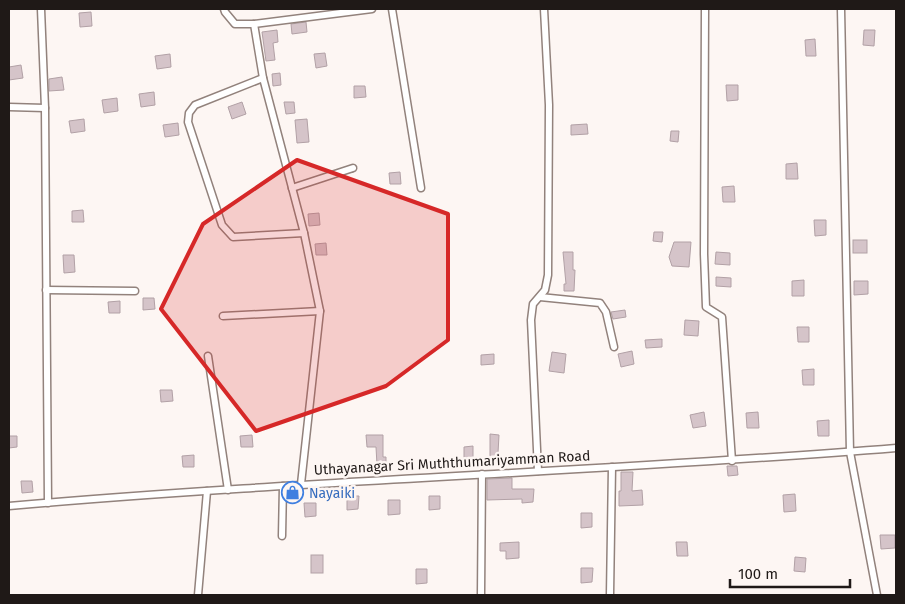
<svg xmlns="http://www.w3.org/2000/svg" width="905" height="604" viewBox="0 0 905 604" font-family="'Fira Sans',sans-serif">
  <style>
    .building { fill: #d5c4c9; stroke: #b2a1a6 }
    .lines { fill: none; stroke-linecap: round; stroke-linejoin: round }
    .street-casing { stroke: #92827c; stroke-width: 9 }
    .street { stroke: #fff; stroke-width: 6 }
    .marked { fill: #d62828; fill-opacity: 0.2; stroke: #d62828; stroke-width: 4; stroke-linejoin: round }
    .labels { text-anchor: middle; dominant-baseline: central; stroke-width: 5; stroke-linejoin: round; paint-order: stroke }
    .street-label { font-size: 14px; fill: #1f1917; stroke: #fdf6f3 }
    .shop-label { font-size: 14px; fill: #366cbe; stroke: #fdf6f3; text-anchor: start }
  </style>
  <rect width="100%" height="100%" fill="#fdf6f3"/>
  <!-- building -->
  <g class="building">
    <path d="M91 12 92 26 80 27 79 13Z"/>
    <path d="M306 22 307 32 292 34 291 24Z"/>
    <path d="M277 30 278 42 273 43 275 60 266 61 262 32Z"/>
    <path d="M864 30H875L874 46 863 45Z"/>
    <path d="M815 39 816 56H806L805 40Z"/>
    <path d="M325 53 327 66 316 68 314 54Z"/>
    <path d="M170 54 171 67 157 69 155 56Z"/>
    <path d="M21 65 23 78 9 80V67Z"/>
    <path d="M280 73 281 85 273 86 272 74Z"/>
    <path d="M62 77 64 90 49 91V79Z"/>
    <path d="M726 85H738V100L727 101Z"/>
    <path d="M354 86H365L366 97 354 98Z"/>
    <path d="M154 92 155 105 141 107 139 94Z"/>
    <path d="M117 98 118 111 104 113 102 100Z"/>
    <path d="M242 102 246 114 232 119 228 107Z"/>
    <path d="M284 102H294L295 113 286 114Z"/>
    <path d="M84 119 85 131 71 133 69 121Z"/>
    <path d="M307 119 309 142 297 143 295 120Z"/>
    <path d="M178 123 179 135 165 137 163 125Z"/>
    <path d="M587 124 588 134 571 135V125Z"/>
    <path d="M671 131H679L678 142 670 141Z"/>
    <path d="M797 163 798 179H786V164Z"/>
    <path d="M400 172 401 184H390L389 173Z"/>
    <path d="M734 186 735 202H723L722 187Z"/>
    <path d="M83 210 84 222H72V211Z"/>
    <path d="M319 213 320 225 309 226 308 214Z"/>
    <path d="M814 220H826V235L815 236Z"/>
    <path d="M654 232H663L662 242 653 241Z"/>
    <rect x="853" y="240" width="14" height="13"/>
    <path d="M674 242H691L689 267 672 266 669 257Z"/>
    <path d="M326 243 327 255H316L315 244Z"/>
    <path d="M563 252H573V270H575L574 291H564V284H566Z"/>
    <path d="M716 252 730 253V265L715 264Z"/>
    <path d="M63 255H74L75 272 64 273Z"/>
    <path d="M716 277 731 278V287L716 286Z"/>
    <path d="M804 280V296H792V281Z"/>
    <path d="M854 281H868V294L854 295Z"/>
    <path d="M143 298H154L155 309 143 310Z"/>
    <path d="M120 301V313H109L108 302Z"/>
    <path d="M625 310 626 317 613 319 611 312Z"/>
    <path d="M685 320 699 321 698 336 684 335Z"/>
    <path d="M797 327H809V342H798Z"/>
    <path d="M662 339V347L646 348 645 340Z"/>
    <path d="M632 351 634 364 621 367 618 354Z"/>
    <path d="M552 352 566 354 564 373 549 371Z"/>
    <path d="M494 354V364L481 365V355Z"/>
    <path d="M814 369V385H803L802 370Z"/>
    <path d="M160 390H172L173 401 161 402Z"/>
    <path d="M704 412 706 426 693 428 690 415Z"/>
    <path d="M758 412 759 428H747L746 413Z"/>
    <path d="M829 420V436H818L817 421Z"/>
    <path d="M490 434 499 435 498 453 499 460H490Z"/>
    <path d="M252 435 253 447H241L240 436Z"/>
    <path d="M366 435H383V457H386V465H377L376 447H367Z"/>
    <path d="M9 436H17V447L9 448Z"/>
    <path d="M473 446V459H464V447Z"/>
    <path d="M194 455V467H183L182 456Z"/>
    <path d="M727 466H737L738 475 728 476Z"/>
    <path d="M621 472H633L632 491 642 490 643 505 619 506V491H621Z"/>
    <path d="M512 478V489H534L533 502 522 503V499L487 500V479Z"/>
    <path d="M21 481H32L33 492 22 493Z"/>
    <path d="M795 494 796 511 784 512 783 495Z"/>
    <path d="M347 496H359L358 509 347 510Z"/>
    <path d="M429 496H440V509L429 510Z"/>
    <path d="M388 500H400V514L388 515Z"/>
    <path d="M304 503H316V516L305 517Z"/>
    <path d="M581 513H592V527L581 528Z"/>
    <path d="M880 535H895V548L881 549Z"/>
    <path d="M519 542V558L506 559V551H500V543Z"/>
    <path d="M676 542H687L688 556H677Z"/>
    <rect x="311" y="555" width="12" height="18"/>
    <path d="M795 557 806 558 805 572 794 571Z"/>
    <path d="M581 568H593L592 582 581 583Z"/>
    <path d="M416 569H427V583L416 584Z"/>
  </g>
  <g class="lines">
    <defs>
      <g id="street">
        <path d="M41 9 45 108 48 503"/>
        <path d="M224 9 225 12 235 24H254L263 78 304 233 320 311 301 484"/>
        <path d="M392 9 421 188"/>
        <path d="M705 9 704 254 706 307 722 317 732 461"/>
        <path d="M841 9 850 452 877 595"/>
        <path d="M254 24 372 9"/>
        <path d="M263 78 195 105 189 113 188 122 222 225 233 237 304 233"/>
        <path d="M9 107 45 108"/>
        <path d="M292 188 353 168"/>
        <path d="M46 290 135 291"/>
        <path d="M540 297 600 303 606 312 614 347"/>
        <path d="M223 316 320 311"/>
        <path d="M208 356 228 490"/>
        <path d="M538 471 531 320 533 304 545 290 548 275 549 105 544 9"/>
        <path d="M9 506C304 480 601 472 896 448"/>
        <path d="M282 536 283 486"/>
        <path d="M198 595 207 491"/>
        <path d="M481 595 482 474"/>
        <path d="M610 595 612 467"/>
      </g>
    </defs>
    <!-- street casing -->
    <use href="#street" class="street-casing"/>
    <!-- street -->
    <use href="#street" class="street"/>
  </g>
  <!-- marked area -->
  <path class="marked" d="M297 160 448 214V340L386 386 256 431 161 309 203 224Z"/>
  <!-- icons -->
  <defs>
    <symbol id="shop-ring" viewBox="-11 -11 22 22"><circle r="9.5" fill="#fdf6f3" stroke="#3f7fe0" stroke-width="1.5"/><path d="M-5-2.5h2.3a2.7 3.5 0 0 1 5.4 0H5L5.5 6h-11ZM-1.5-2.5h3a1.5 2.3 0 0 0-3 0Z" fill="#3f7fe0"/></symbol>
  </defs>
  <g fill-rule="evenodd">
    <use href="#shop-ring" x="280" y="480" width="25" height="25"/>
  </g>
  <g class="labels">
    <!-- street labels -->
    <g class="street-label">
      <text transform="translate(452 463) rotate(-3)">Uthayanagar Sri Muththumariyamman Road</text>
    </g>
    <!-- shop labels -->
    <g class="shop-label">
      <text x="309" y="493">Nayaiki</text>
    </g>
  </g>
  <!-- border -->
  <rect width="905" height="604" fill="none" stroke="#1f1917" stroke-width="20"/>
  <!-- scale -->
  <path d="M730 579v8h120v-8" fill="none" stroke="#1f1917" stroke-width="2.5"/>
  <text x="738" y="579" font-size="15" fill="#1f1917" stroke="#fdf6f3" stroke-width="4" paint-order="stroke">100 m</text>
</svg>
